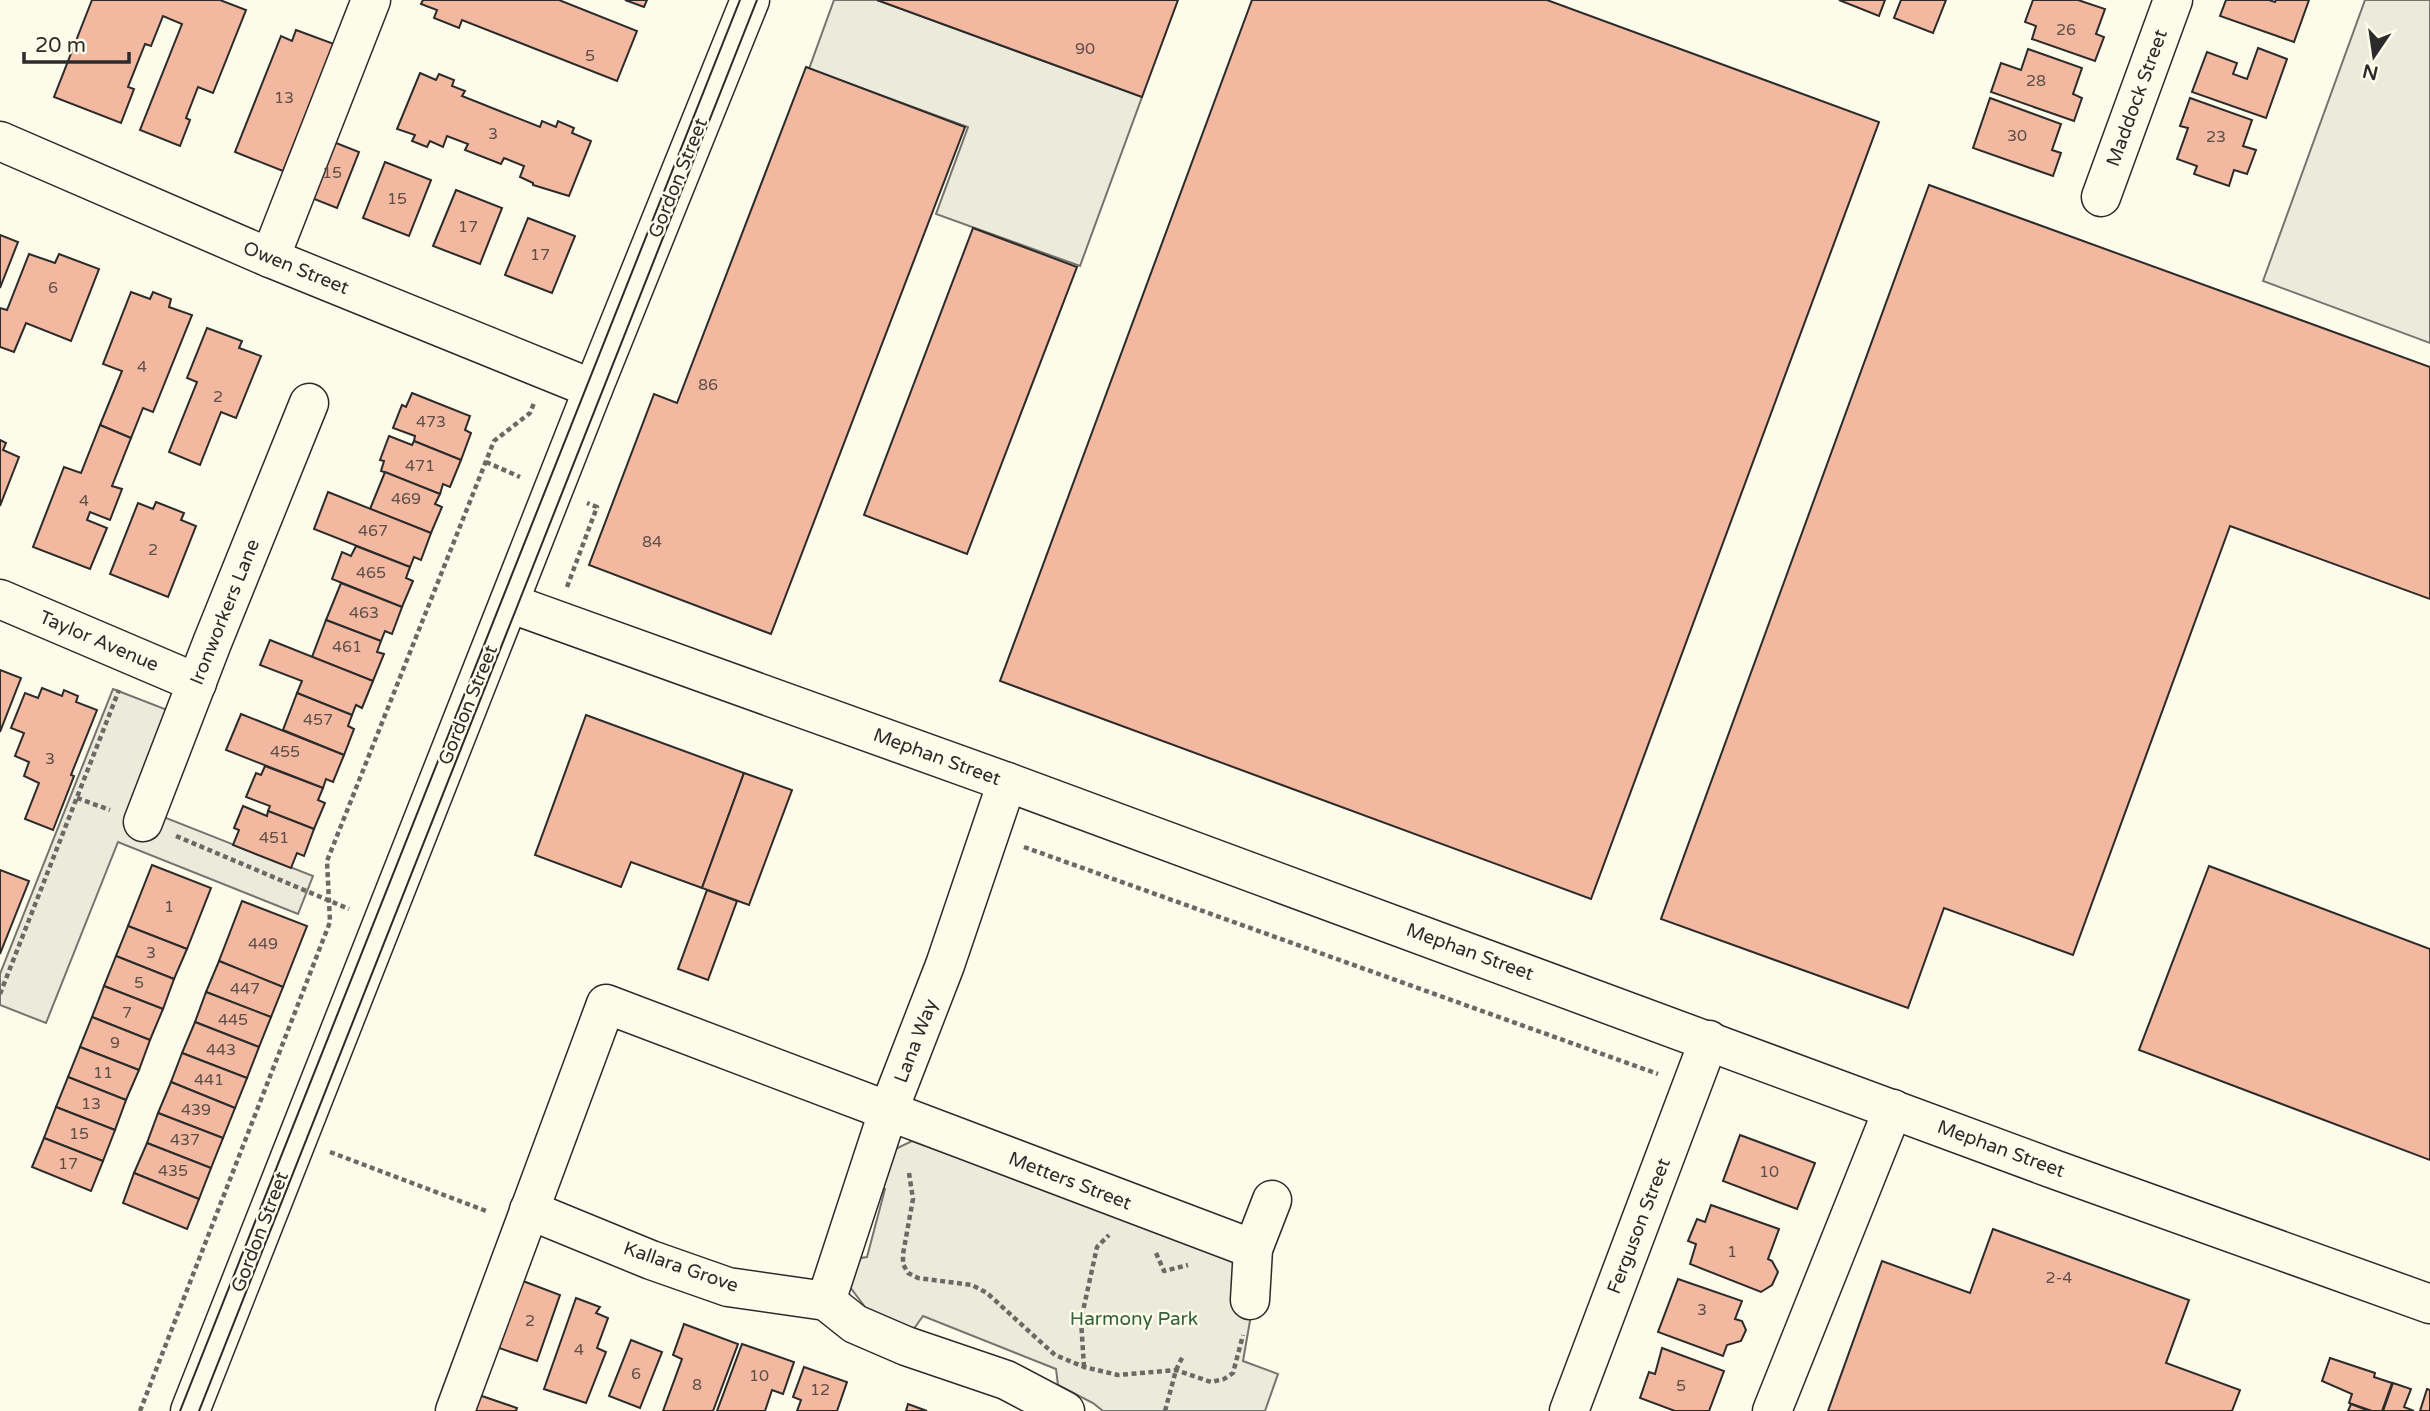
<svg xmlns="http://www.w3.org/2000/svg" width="2430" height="1411" viewBox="0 0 2430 1411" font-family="'Varela Round',sans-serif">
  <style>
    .green { fill: #ecebdb; stroke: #74746e; stroke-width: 2 }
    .parking { fill: #eceadb; stroke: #74746e; stroke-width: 2 }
    .building { fill: #f2b8a0; stroke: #2b2b2b; stroke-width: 2 }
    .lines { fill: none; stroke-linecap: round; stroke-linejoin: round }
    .minor-casing { stroke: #2b2b2b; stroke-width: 41 }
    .major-casing { stroke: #2b2b2b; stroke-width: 41 }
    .path { stroke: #6a6964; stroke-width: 4.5; stroke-dasharray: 5 3.5; stroke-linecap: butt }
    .minor { stroke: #fdfbea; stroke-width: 38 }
    .major { stroke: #fdfbea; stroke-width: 38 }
    .tram { stroke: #2b2b2b; stroke-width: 2 }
    .labels { text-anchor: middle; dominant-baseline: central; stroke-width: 5; stroke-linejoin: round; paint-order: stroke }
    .number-label { font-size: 16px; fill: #5d4e48 }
    .street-label { font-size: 19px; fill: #2b2b2b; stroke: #fdfbea }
    .park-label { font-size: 19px; fill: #34623c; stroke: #fdfbea }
  </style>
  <rect width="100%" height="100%" fill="#fdfbea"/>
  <!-- green -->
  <g class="green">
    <path d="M2365 0H2430V343L2263 281Z"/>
    <path d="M113 689 170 711 133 805 313 876 298 914 118 842 46 1023 0 1005V974Z"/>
    <path d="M912 1141 1238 1259 1251 1315 1243 1361 1278 1374 1265 1411H1103L1093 1403 1058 1385 1056 1369 923 1316 913 1330 871 1315 850 1287 854 1259 867 1257 885 1189 873 1182 889 1152Z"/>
  </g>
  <!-- parking -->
  <path class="parking" d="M834 0H877L1142 97 1080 266 936 214 968 127 809 69Z"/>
  <!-- building -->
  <g class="building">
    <path d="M92 0H220L246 10 213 93 198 87 186 118 190 120 180 146 140 130 182 24 163 16 151 46 145 44 128 87 134 89 121 123 54 97Z"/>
    <path d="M423 0H559L637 31 617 81 462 20 459 28 434 18 437 10 421 4Z"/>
    <path d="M625 0H647L644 7Z"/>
    <path d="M877 0H1178L1142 97Z"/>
    <path d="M1252 0H1547L1879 122 1591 899 1000 681Z"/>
    <path d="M1839 0H1885L1879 16Z"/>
    <path d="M1901 0H1946L1933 33 1894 18Z"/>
    <path d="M2033 0H2078L2105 9 2096 34 2104 37 2095 61 2032 39 2036 26 2025 22Z"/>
    <path d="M2226 0H2269L2275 2 2276 0H2309L2294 42 2220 16Z"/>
    <path d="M296 30 334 44 283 171 235 152 281 36 292 41Z"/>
    <path d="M2258 48 2287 59 2266 118 2192 92 2207 52 2237 63 2233 74 2247 79Z"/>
    <path d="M2028 49 2082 68 2073 94 2082 98 2074 121 1991 92 2001 63 2021 70Z"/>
    <path d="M806 67 965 127 771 634 589 565 654 394 677 403Z"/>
    <path d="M420 73 436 80 439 74 454 80 452 86 465 91 462 96 540 127 542 121 556 127 558 121 574 128 572 133 591 141 569 196 533 185V183L520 177 524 166 504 158 501 164 465 150 468 144 447 136 443 147 430 141 427 147 412 141 415 135 397 129Z"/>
    <path d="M1990 98 2061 124 2052 150 2061 153 2053 176 1973 148Z"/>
    <path d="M2190 98 2252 120 2243 146 2256 150 2247 174 2234 170 2229 186 2194 174 2197 166 2177 159 2188 128 2180 126Z"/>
    <path d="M326 139 359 152 337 208 304 195Z"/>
    <path d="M385 162 431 180 409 236 363 218Z"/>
    <path d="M1929 185 2430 367V599L2230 526 2073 955 1944 908 1908 1008 1661 919Z"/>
    <path d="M456 190 502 208 480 264 433 246Z"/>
    <path d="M528 218 575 236 552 293 505 275Z"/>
    <path d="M973 228 1077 267 967 554 864 515Z"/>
    <path d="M0 235 18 242 0 288Z"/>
    <path d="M29 254 55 263 59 254 99 269 71 341 26 323 14 352 0 347V308L7 310Z"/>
    <path d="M131 292 150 299 153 292 171 299 169 307 192 315 153 412 143 408 131 438 100 425 122 371 103 364Z"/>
    <path d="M207 328 242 341 239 348 261 356 236 418 221 412 200 465 169 452 197 382 187 378Z"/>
    <path d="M412 393 470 416 465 430 471 433 461 460 414 441 415 436 393 428 402 405 406 407Z"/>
    <path d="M100 425 131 438 112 486 122 489 110 520 90 512 87 520 107 528 90 569 33 547 64 467 81 473Z"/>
    <path d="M389 436 412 445 414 441 461 460 450 487 443 484 440 494 381 471 384 461 380 460Z"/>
    <path d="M0 440 6 443 3 450 19 457 0 506Z"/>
    <path d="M385 472 440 494 435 504 442 507 431 533 370 509Z"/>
    <path d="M328 492 431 533 421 560 414 557 410 567 314 529Z"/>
    <path d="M156 502 184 513 181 520 196 526 168 597 110 574 138 503 153 509Z"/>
    <path d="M356 546 410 567 406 578 413 581 402 607 332 579 342 552 351 556Z"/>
    <path d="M341 583 402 607 392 634 385 631 381 641 326 620Z"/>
    <path d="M326 620 381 641 377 652 384 654 373 681 312 657Z"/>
    <path d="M270 640 373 681 362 708 356 705 352 715 297 693 302 681 260 665Z"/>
    <path d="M0 670 21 678 0 732Z"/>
    <path d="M42 688 62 696 64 690 78 696 76 702 97 710 71 775 74 776 53 830 25 819 39 783 24 776 29 762 15 756 24 733 11 728 25 693 38 698Z"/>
    <path d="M297 693 352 715 348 726 354 729 344 755 283 730Z"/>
    <path d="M241 714 344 755 333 782 326 779 323 788 226 750Z"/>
    <path d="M586 715 744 773 702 888 631 862 621 887 535 855Z"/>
    <path d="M265 766 323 788 318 800 325 803 314 829 268 811 270 806 246 797 256 773 261 775Z"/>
    <path d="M744 773 792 790 749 905 702 888Z"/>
    <path d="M243 806 267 816 268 811 314 829 304 856 297 853 291 868 233 845 239 830 234 828Z"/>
    <path d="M152 865 211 888 187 949 128 926Z"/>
    <path d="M2209 866 2430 949V1160L2139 1050Z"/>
    <path d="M0 870 29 881 0 954Z"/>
    <path d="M707 890 737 901 708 980 678 969Z"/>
    <path d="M242 901 307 926 283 987 219 961Z"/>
    <path d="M128 926 187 949 174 979 116 956Z"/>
    <path d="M116 956 174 979 163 1009 104 986Z"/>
    <path d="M219 961 283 987 271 1017 206 992Z"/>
    <path d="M104 986 163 1009 150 1040 92 1017Z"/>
    <path d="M206 992 271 1017 259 1047 195 1022Z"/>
    <path d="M92 1017 150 1040 139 1070 80 1047Z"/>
    <path d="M195 1022 259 1047 247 1078 182 1053Z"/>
    <path d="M80 1047 139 1070 126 1100 68 1077Z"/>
    <path d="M182 1053 247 1078 235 1108 171 1082Z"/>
    <path d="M68 1077 126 1100 115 1130 56 1107Z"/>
    <path d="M171 1082 235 1108 223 1138 158 1113Z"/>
    <path d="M56 1107 115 1130 103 1161 44 1138Z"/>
    <path d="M158 1113 223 1138 211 1168 147 1143Z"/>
    <path d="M1740 1135 1815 1163 1797 1209 1723 1181Z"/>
    <path d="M44 1138 103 1161 91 1191 32 1167Z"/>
    <path d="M147 1143 211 1168 199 1199 134 1173Z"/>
    <path d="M134 1173 199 1199 187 1229 123 1203Z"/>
    <path d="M1711 1205 1779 1229 1768 1259 1772 1261 1778 1272 1772 1285 1761 1292 1690 1264 1696 1244 1688 1241 1697 1219 1705 1222Z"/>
    <path d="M1993 1229 2189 1300 2166 1363 2240 1390 2232 1411H1828L1882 1261 1970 1293Z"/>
    <path d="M1678 1279 1742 1301 1735 1319 1742 1321 1746 1330 1741 1341 1727 1345 1723 1356 1658 1332Z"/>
    <path d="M523 1281 560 1295 537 1361 499 1348Z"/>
    <path d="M576 1298 600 1307 596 1313 608 1318 597 1348 606 1352 586 1403 544 1389Z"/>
    <path d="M684 1324 738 1344 713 1411H663L682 1359 673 1355Z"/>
    <path d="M631 1340 662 1352 640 1408 609 1396Z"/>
    <path d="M742 1344 794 1362 783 1394 772 1390 765 1411H717Z"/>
    <path d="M1662 1348 1724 1371 1709 1411H1675L1640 1398 1649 1372 1655 1374Z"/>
    <path d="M2330 1358 2375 1373 2374 1377 2392 1383 2382 1411H2372L2349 1403 2352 1394 2322 1381Z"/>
    <path d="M804 1367 847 1382 837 1411H797L801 1400 793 1397Z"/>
    <path d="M2393 1383 2411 1389 2404 1407 2414 1411H2383Z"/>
    <path d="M2427 1389 2430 1390V1411H2420Z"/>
    <path d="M479 1395 517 1408 516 1411H474Z"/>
    <path d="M908 1404 927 1411H906Z"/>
    <path d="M2351 1404 2369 1411H2348Z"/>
  </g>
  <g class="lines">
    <defs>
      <g id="minor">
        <path d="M0 141 270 258 593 389"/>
        <path d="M2101 197 2173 0"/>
        <path d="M270 258 371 0"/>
        <path d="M0 599 197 683"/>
        <path d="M509 603 1007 782 2056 1170 2430 1304"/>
        <path d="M143 822 212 643 309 403"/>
        <path d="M529 1210 651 1260 728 1287 826 1301 855 1324 906 1346 1006 1380 1065 1411"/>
        <path d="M1250 1300 1253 1249 1272 1200"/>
        <path d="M826 1301 888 1112 945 965 1007 782"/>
        <path d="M455 1411 606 1004 1253 1249"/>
        <path d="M1569 1411 1709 1040"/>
        <path d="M1772 1411 1893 1109"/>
      </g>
      <path id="major" d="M190 1411 593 389 750 0"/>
    </defs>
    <!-- minor casing -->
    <use href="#minor" class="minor-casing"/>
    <!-- major casing -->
    <use href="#major" class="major-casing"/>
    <!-- path -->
    <g class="path">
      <path d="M486 462 520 477"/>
      <path d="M567 587 597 507 587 503"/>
      <path d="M77 798 110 810"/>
      <path d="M176 836 349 909"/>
      <path d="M1024 847 1658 1074"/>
      <path d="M0 994 119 690"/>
      <path d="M330 1152 489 1212"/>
      <path d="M909 1173 913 1199 903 1254V1264L908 1273 918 1278 972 1285 987 1293 1055 1355 1084 1367 1118 1375 1176 1370 1211 1382 1224 1379 1233 1373 1243 1335"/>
      <path d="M1156 1253 1164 1271 1188 1265"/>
      <path d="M1084 1367 1081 1320 1097 1247 1109 1235"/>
      <path d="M140 1411 330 922 327 861 494 441 530 413 534 403"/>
      <path d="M1165 1411 1176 1370 1183 1356"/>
    </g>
    <!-- minor -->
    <use href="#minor" class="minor"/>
    <!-- major -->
    <use href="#major" class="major"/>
    <!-- tram -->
    <g class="tram">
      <path d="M180 1411 740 0"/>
      <path d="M199 1411 757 0"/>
    </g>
  </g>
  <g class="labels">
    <!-- number labels -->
    <g class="number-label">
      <text x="2066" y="30">26</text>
      <text x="1085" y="49">90</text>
      <text x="590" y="56">5</text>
      <text x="2036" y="81">28</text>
      <text x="284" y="98">13</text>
      <text x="493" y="134">3</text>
      <text x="2017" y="136">30</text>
      <text x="2216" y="137">23</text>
      <text x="332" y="173">15</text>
      <text x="397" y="199">15</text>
      <text x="468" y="227">17</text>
      <text x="540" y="255">17</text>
      <text x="53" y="288">6</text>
      <text x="142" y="367">4</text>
      <text x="708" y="385">86</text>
      <text x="218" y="397">2</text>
      <text x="431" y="422">473</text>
      <text x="420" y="466">471</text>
      <text x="406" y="499">469</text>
      <text x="84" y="501">4</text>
      <text x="373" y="531">467</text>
      <text x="652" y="542">84</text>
      <text x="153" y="550">2</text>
      <text x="371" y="573">465</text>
      <text x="364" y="613">463</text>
      <text x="347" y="647">461</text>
      <text x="318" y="720">457</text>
      <text x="285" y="752">455</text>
      <text x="50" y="759">3</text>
      <text x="274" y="838">451</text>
      <text x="169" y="907">1</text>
      <text x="263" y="944">449</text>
      <text x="151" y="953">3</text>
      <text x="139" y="983">5</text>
      <text x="245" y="989">447</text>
      <text x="127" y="1013">7</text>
      <text x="233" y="1020">445</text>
      <text x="115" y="1043">9</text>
      <text x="221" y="1050">443</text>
      <text x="103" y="1073">11</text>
      <text x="209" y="1080">441</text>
      <text x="91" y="1104">13</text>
      <text x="196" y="1110">439</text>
      <text x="79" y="1134">15</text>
      <text x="185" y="1140">437</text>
      <text x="68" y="1164">17</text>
      <text x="173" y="1171">435</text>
      <text x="1769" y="1172">10</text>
      <text x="1732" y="1252">1</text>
      <text x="2059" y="1278">2-4</text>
      <text x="1702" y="1310">3</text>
      <text x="530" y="1321">2</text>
      <text x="579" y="1350">4</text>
      <text x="636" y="1374">6</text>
      <text x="759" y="1376">10</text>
      <text x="697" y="1385">8</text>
      <text x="1681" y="1386">5</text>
      <text x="820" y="1390">12</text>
    </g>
    <!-- street labels -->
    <g class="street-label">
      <text transform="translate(2137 98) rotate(-70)">Maddock Street</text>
      <text transform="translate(678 178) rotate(-68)">Gordon Street</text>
      <text transform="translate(296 268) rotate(22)">Owen Street</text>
      <text transform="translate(225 612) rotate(-68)">Ironworkers Lane</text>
      <text transform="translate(99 641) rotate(23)">Taylor Avenue</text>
      <text transform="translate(468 705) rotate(-68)">Gordon Street</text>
      <text transform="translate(937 757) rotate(20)">Mephan Street</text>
      <text transform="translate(1470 952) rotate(20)">Mephan Street</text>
      <text transform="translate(916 1041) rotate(-69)">Lana Way</text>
      <text transform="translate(2001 1149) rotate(20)">Mephan Street</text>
      <text transform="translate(1070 1181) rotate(21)">Metters Street</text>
      <text transform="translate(1639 1226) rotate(-69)">Ferguson Street</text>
      <text transform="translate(260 1232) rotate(-69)">Gordon Street</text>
      <text transform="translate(681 1267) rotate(19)">Kallara Grove</text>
    </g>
    <!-- park labels -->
    <g class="park-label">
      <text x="1134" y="1319">Harmony Park</text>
    </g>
  </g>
  <!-- north arrow -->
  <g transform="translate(2374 56) rotate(193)" stroke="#fdfbea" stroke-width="5" paint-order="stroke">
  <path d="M0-5L12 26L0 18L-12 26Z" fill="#2b2b2b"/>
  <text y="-10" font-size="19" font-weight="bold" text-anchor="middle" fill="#2b2b2b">N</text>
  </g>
  <!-- scale -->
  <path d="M24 52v10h105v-10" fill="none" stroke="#2b2b2b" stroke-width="3.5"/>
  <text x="35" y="52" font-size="21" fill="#2b2b2b" stroke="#fdfbea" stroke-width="5" paint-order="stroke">20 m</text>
</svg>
